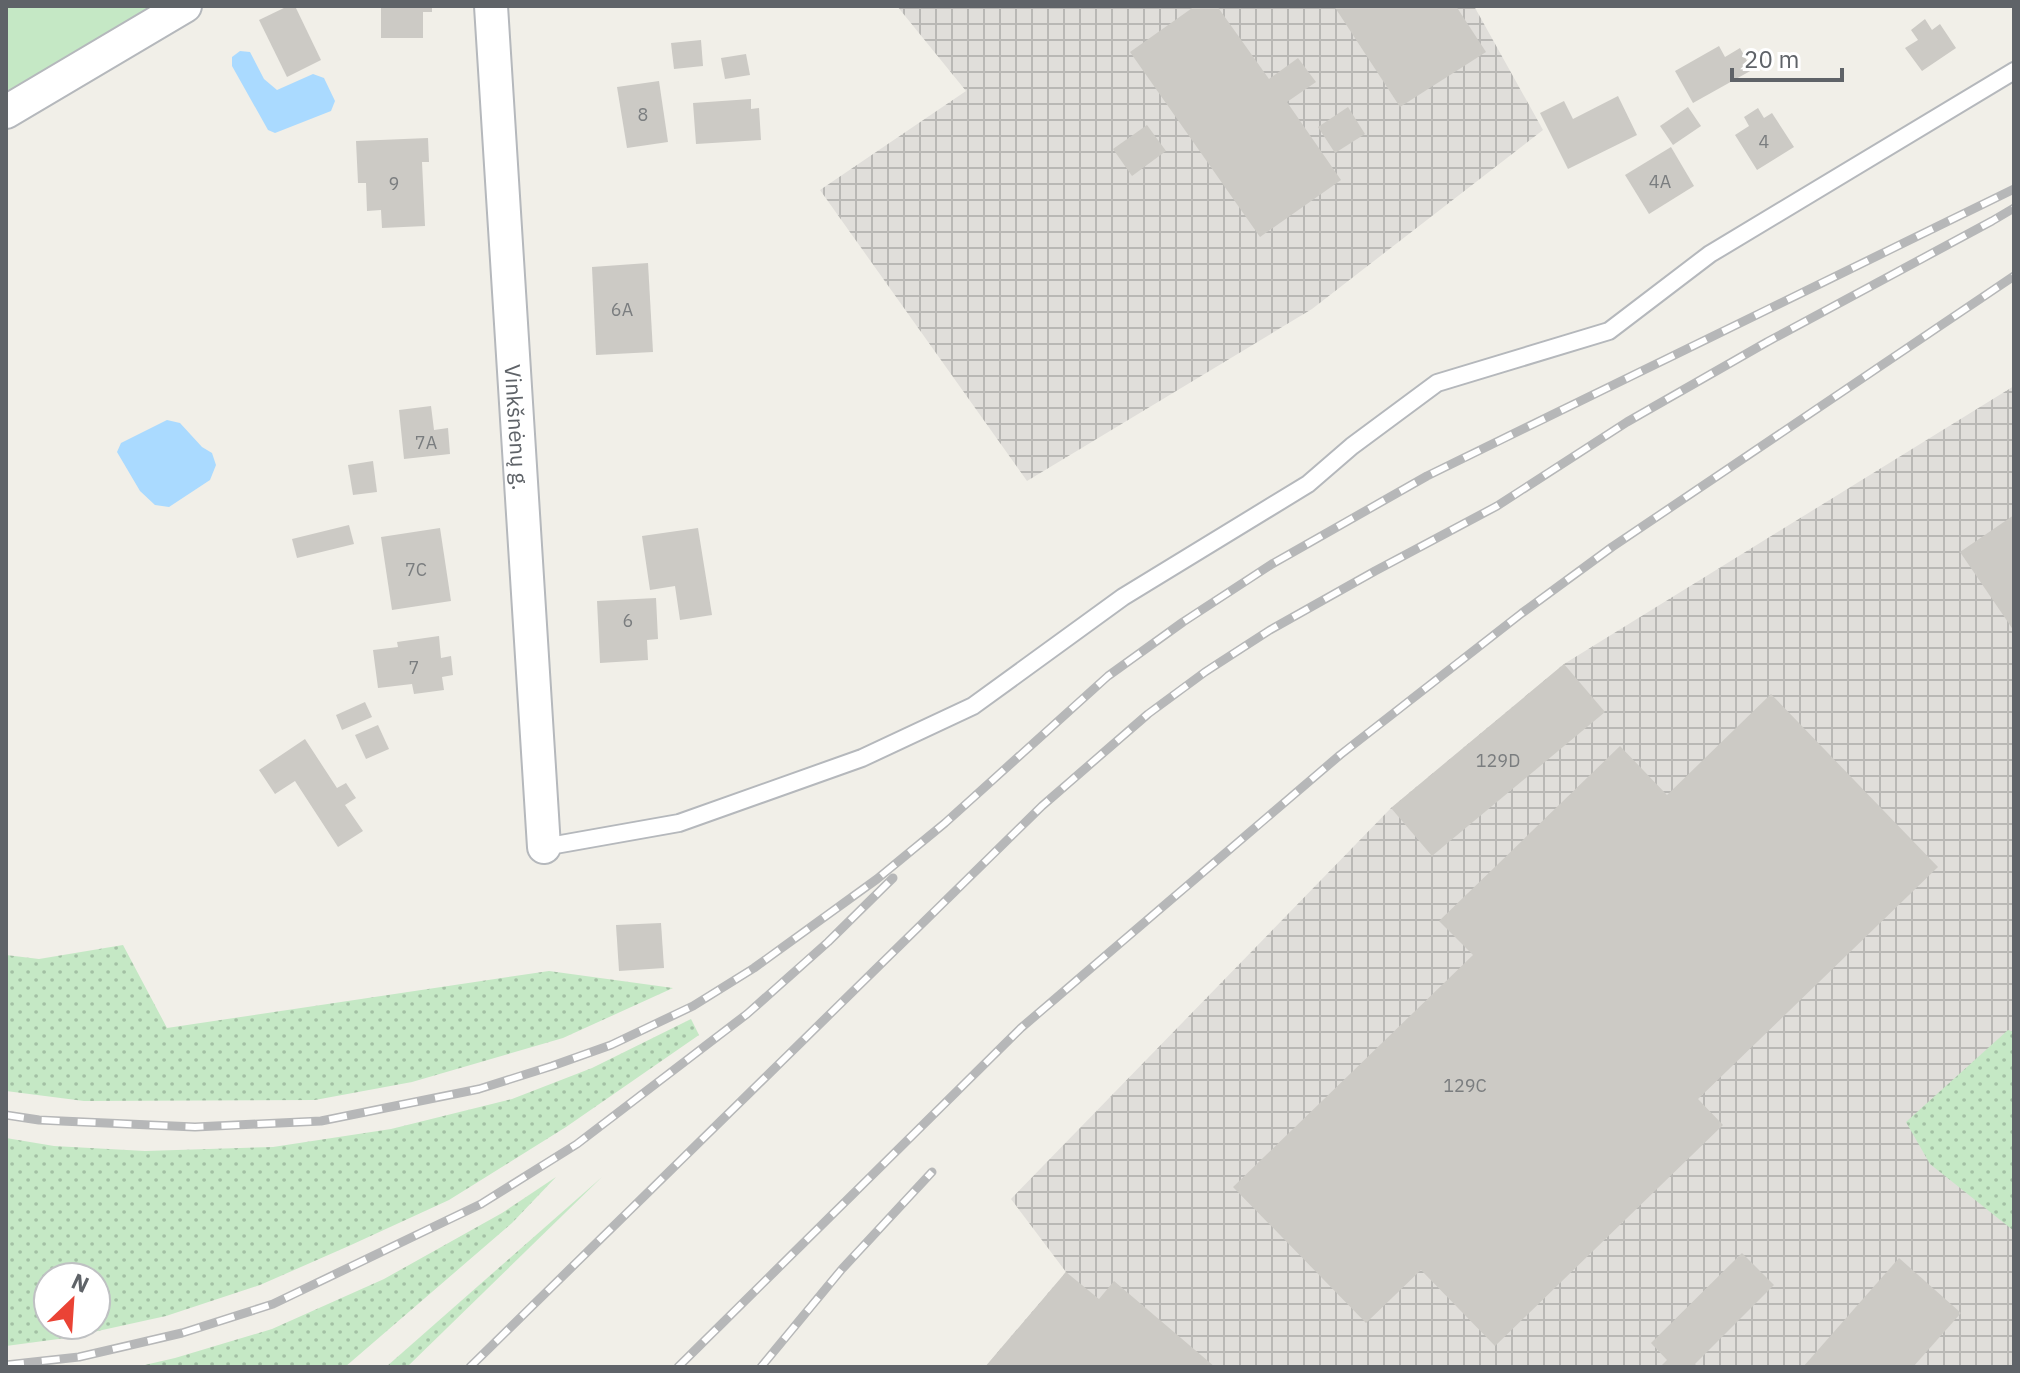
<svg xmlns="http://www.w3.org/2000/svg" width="2020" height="1373" viewBox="0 0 2020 1373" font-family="'IBM Plex Sans',sans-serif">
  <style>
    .industrial { fill: url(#industrial-grid) }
    .grass { fill: url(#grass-dots); fill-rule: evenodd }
    .garden { fill: #c5e8c5 }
    .water { fill: #aadaff }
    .building { fill: #cccac5 }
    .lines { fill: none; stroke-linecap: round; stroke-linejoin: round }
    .lane-casing { stroke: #b5b8bc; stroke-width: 20 }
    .street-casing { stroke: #b5b8bc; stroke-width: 36 }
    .lane { stroke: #fff; stroke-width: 16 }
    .street { stroke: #fff; stroke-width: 32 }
    .rail-casing { stroke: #b6b7b8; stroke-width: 9 }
    .rail { stroke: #fff; stroke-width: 6; stroke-dasharray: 18; stroke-linecap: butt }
    .labels { text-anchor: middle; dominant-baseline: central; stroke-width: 6; stroke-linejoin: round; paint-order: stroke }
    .number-label { font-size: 18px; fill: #7a7d7f }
    .street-label { font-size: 22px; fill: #5f6368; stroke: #fff }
  </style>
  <defs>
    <pattern id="industrial-grid" width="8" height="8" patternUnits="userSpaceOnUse" patternTransform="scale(2)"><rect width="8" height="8" fill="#e0deda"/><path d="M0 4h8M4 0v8" fill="none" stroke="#b9b8b5"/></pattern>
    <pattern id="grass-dots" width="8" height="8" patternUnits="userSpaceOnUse" patternTransform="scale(2)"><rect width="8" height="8" fill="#c5e8c5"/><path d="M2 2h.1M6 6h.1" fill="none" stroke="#a3c0a4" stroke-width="1.8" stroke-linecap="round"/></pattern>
  </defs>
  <rect width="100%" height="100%" fill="#f1efe8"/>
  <!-- industrial -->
  <g class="industrial">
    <path d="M897 6H1474L1543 130 1312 309 1027 481 820 190 966 91Z"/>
    <path d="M2014 386V1367H985L1066 1272 1011 1199 1391 808 1564 664Z"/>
  </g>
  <!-- grass -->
  <g class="grass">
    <path d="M123 945 167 1028 549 971 673 988 563 1038 412 1082 315 1100 84 1101 6 1091V955L39 959Z"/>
    <path d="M691 1019 699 1035 566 1127 449 1200 351 1245 260 1285 166 1316 66 1338 6 1346V1138L54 1146 145 1151 273 1147 391 1129 512 1099 592 1068ZM48 1277H96V1325H48Z"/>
    <path d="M2008 1030 2014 1032V1231L1930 1164 1906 1122Z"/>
    <path d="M556 1177 512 1223 345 1367H136L175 1358 272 1329 384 1279 502 1213Z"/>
    <path d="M602 1177 407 1367H386Z"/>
  </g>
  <!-- garden -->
  <path class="garden" d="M6 6H185L6 112Z"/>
  <!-- water -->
  <g class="water">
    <path d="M240 51 250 52 264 79 277 90 313 74 324 78 335 101 331 111 275 133 268 130 232 66V57Z"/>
    <path d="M167 420 180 423 202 447 212 453 216 465 210 480 169 507 155 505 140 491 117 452 121 443Z"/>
  </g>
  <!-- building -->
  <g class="building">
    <path d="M288 6H295L321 60 287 77 259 20Z"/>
    <path d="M381 6H432V12H423V38H381Z"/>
    <path d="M1195 6H1217L1269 79 1298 58 1316 82 1287 102 1341 180 1260 237 1130 52Z"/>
    <path d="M1334 6H1456L1486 52 1400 107Z"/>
    <path d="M1925 19 1932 30 1940 24 1956 48 1922 71 1905 48 1918 40 1911 30Z"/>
    <path d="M701 40 703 66 674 69 671 43Z"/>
    <path d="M1719 46 1725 57 1740 48 1752 70 1693 103 1675 71Z"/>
    <path d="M746 54 750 75 725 79 721 58Z"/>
    <path d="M659 81 668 142 627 148 617 87Z"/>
    <path d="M1618 96 1637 135 1568 169 1540 113 1564 101 1573 119Z"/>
    <path d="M751 99V109L759 108 761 140 696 144 693 103Z"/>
    <path d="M1348 107 1365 134 1335 153 1318 127Z"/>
    <path d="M1688 107 1701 126 1673 145 1660 126Z"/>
    <path d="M1758 108 1764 118 1772 113 1794 147 1757 170 1735 135 1749 126 1744 117Z"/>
    <path d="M1147 125 1166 151 1132 176 1113 149Z"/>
    <path d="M428 138 429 162H422L425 226 382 228 381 210 367 211 366 183H358L356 141Z"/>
    <path d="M1671 147 1694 186 1649 214 1625 175Z"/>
    <path d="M648 263 653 352 596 355 592 267Z"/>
    <path d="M431 406 434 430 448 428 450 454 404 459 399 410Z"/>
    <path d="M373 461 377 492 353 495 348 465Z"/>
    <path d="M2014 515V631L1960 552Z"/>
    <path d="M349 525 354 544 297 558 292 539Z"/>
    <path d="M440 528 451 601 392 610 381 537Z"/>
    <path d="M698 528 712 615 680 620 675 586 650 590 642 536Z"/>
    <path d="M656 598 658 639 647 640 648 660 600 663 597 601Z"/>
    <path d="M439 636 441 658 451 656 453 675 442 677 444 690 414 694 412 684 378 688 373 650 398 647 397 642Z"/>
    <path d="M1564 664 1605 712 1432 856 1391 808Z"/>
    <path d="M1771 694 1938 867 1698 1099 1723 1125 1495 1346 1421 1270 1366 1323 1233 1187 1473 955 1439 921 1620 746 1667 795Z"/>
    <path d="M365 702 372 717 342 730 336 715Z"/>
    <path d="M378 725 389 749 366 759 355 735Z"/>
    <path d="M305 739 337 788 346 783 356 798 345 805 363 831 338 847 295 781 275 794 259 770Z"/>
    <path d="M661 923 664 968 619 971 616 925Z"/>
    <path d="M1742 1253 1774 1285 1695 1364 1698 1367H1660L1667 1360 1651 1343Z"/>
    <path d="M1899 1258 1961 1313 1913 1367H1803Z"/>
    <path d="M1066 1272 1099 1299 1114 1281 1215 1367H985Z"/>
  </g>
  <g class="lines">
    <defs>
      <path id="lane" d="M544 847 679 823 862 758 973 706 1123 597 1308 484 1352 446 1437 383 1609 331 1710 254 2014 71"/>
      <g id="street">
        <path id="s1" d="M491 6 544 847"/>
        <path d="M6 112 185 6"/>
      </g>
    </defs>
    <!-- lane casing -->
    <use href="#lane" class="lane-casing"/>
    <!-- street casing -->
    <use href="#street" class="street-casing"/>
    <!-- lane -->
    <use href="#lane" class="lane"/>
    <!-- street -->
    <use href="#street" class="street"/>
    <defs>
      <g id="rail">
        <path d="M6 1115 39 1120 195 1127 321 1121 479 1089 552 1066 611 1045 693 1006 754 968 877 879 945 823 1108 676 1183 622 1272 564 1427 476 2014 189"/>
        <path d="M6 1365 79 1357 182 1333 273 1304 481 1204 577 1144 747 1014 828 942 893 878"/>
        <path d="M470 1367 1042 806 1148 714 1205 672 1270 630 1375 571 1497 506 1627 422 1767 342 1992 221 2014 208"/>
        <path d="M678 1367 1021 1028 1340 755 1522 613 1612 547 2014 276"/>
        <path d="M761 1367 842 1269 932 1172"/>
      </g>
    </defs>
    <!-- rail casing -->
    <use href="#rail" class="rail-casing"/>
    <!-- rail -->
    <use href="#rail" class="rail"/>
  </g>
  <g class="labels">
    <!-- number labels -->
    <g class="number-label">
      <text x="643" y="114">8</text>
      <text x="1764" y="141">4</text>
      <text x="1660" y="181">4A</text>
      <text x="394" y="183">9</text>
      <text x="622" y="309">6A</text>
      <text x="426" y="442">7A</text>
      <text x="416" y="569">7C</text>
      <text x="628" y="620">6</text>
      <text x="414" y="667">7</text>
      <text x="1498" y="760">129D</text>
      <text x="1465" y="1085">129C</text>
    </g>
    <!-- street labels -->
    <g class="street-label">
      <text stroke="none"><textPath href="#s1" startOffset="422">Vinkšnėnų g.</textPath></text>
    </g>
  </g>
  <!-- border -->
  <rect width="2020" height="1373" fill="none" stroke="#5f6368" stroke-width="16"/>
  <!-- north arrow -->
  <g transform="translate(72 1301) rotate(25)"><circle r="38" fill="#ffffff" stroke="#bfc1c3" stroke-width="2"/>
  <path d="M0-6L14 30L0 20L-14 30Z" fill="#ea4335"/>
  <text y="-12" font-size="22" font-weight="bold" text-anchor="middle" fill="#5f6368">N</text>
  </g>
  <!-- scale -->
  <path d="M1732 68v12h110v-12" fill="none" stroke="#5f6368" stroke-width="4"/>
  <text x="1744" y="68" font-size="24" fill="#5f6368" stroke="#ffffff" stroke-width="6" paint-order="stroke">20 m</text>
</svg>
